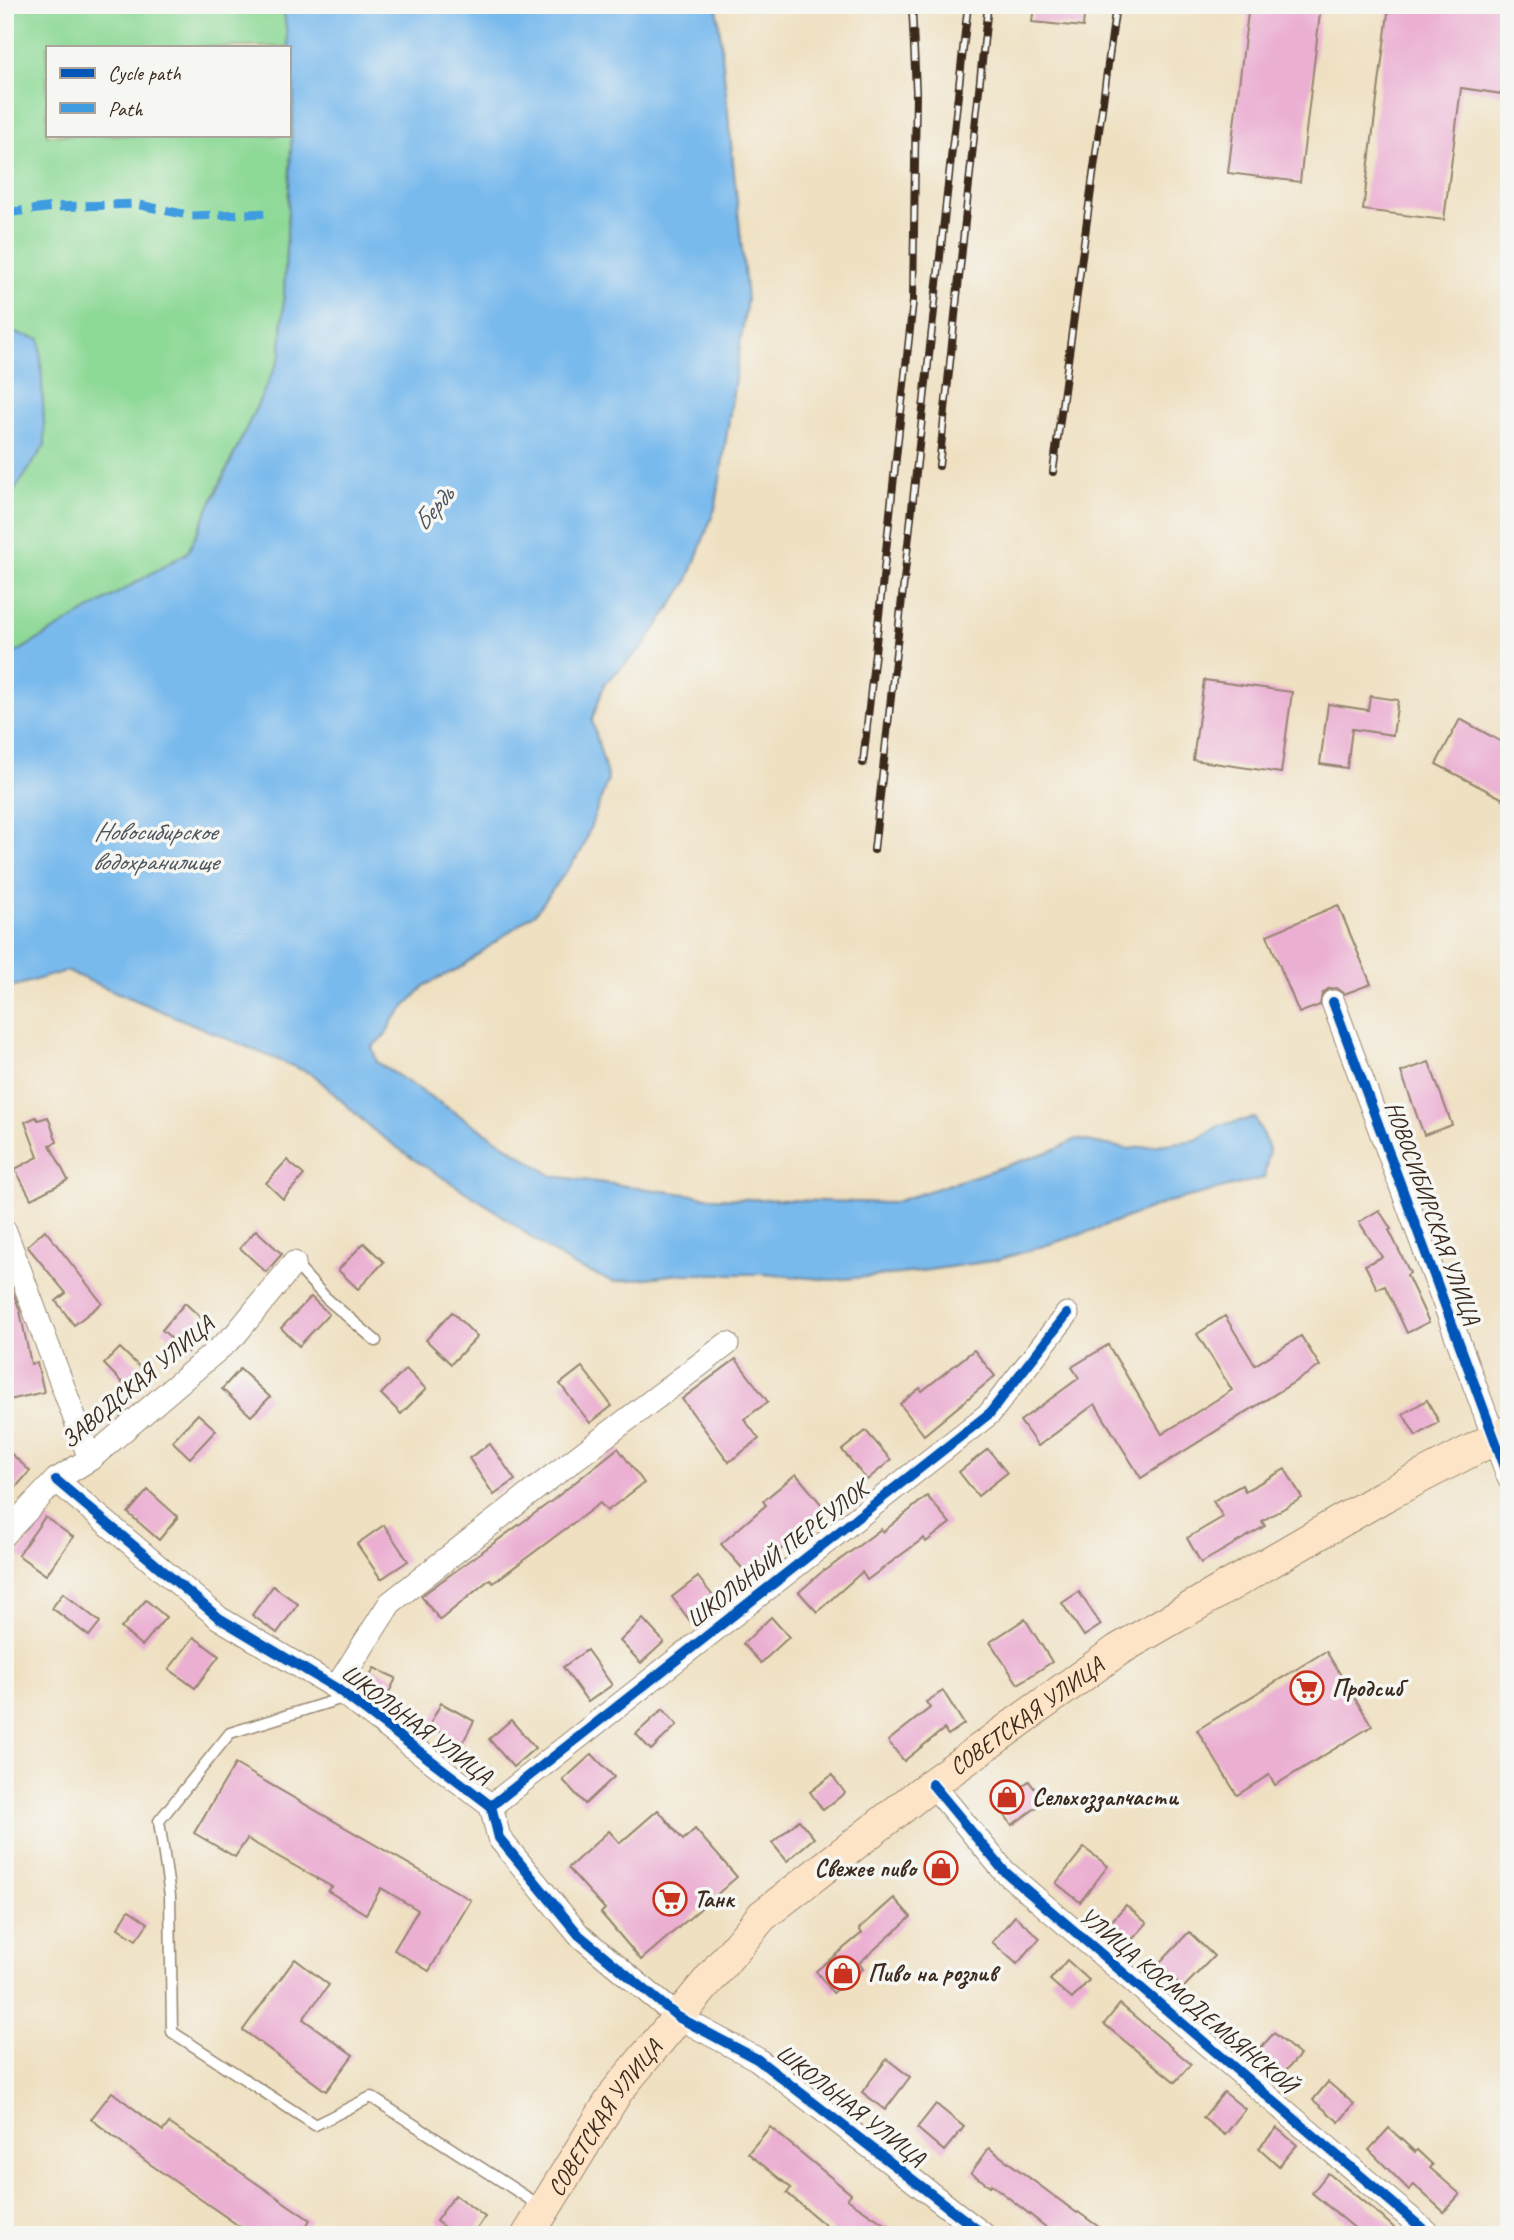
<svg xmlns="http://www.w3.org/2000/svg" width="1514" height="2240" viewBox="0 0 1514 2240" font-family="Caveat,sans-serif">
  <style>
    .green { fill: #8dd996; stroke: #64825a; stroke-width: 2 }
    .water { fill: #79baed; stroke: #5a7286; stroke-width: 2 }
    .building { fill: #ebafd2 }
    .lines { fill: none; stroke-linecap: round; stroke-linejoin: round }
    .service-casing { stroke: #958570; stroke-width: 13 }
    .minor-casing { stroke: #958570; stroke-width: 25 }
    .secondary-casing { stroke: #958570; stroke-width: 34 }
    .service { stroke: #fff; stroke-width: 10 }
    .minor { stroke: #fff; stroke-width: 23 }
    .secondary { stroke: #fee4c6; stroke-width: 32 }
    .rail-casing { stroke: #3b2a1e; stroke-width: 8 }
    .rail { stroke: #f6f6f2; stroke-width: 5; stroke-dasharray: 16; stroke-linecap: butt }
    .quiet { stroke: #3f9ce0; stroke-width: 9; stroke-dasharray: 18 9; stroke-linecap: butt }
    .cycleway-casing { stroke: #f6f6f2; stroke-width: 15 }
    .cycleway { stroke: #0057b8; stroke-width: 10 }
    .labels { text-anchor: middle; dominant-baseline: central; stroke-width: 7; stroke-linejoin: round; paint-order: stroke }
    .street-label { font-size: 24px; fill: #3b2a1e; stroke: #f6f6f2 }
    .poi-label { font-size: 24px; font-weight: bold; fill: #3b2a1e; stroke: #f6f6f2; text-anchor: start }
    .water-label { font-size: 26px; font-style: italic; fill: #4e555c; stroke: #f6f6f2 }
  </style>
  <rect width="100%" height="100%" fill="#f6f6f2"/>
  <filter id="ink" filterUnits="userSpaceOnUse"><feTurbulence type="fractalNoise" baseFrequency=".0143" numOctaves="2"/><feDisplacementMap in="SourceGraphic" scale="14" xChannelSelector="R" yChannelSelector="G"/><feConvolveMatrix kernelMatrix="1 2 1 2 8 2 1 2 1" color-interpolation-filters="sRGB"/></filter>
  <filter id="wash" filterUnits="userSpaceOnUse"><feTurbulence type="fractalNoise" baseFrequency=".00686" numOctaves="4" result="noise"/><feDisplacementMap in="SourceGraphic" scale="28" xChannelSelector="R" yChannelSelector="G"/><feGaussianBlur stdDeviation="1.57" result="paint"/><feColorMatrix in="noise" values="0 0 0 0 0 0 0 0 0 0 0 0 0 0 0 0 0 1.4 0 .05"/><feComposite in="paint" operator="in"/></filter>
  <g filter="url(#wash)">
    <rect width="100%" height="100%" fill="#efe0c1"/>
    <!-- green -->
    <path class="green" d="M5 5H283L289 47H47V135H289V47L294 87 281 355 188 552 5 659Z"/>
    <!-- water -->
    <g class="water">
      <path d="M283 5H717L747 299 716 506 687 582 644 646 605 683 592 720 608 779 582 850 536 912 460 968 425 985 393 1020 386 1034 372 1047 377 1062 553 1176 715 1198 892 1203 1051 1151 1077 1139 1128 1149 1196 1140 1220 1125 1255 1118 1269 1149 1264 1178 1168 1202 1085 1233 998 1260 901 1274 832 1280 763 1274H679L614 1282 574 1266 546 1248 493 1209 413 1159 372 1129 314 1075 66 971 5 989V659L188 552 281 355 294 87Z"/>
      <path d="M5 331 40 339 45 445 5 505Z"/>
    </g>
    <g id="blocks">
      <!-- building -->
      <g class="building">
        <path d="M1034 5H1085L1083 27 1032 22Z"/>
        <path d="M1249 5H1321L1300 182 1228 173Z"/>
        <path d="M1389 5H1509V95L1461 88 1444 220 1363 210Z"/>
        <path d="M1204 680 1292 692 1281 773 1193 760Z"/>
        <path d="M1370 696 1398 700 1393 735 1352 729 1347 768 1320 764 1328 704 1368 710Z"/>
        <path d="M1460 719 1509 746V802L1436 764Z"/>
        <path d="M1338 905 1371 984 1344 994 1336 988 1328 989 1322 994 1320 1005 1299 1013 1267 935Z"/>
        <path d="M1429 1062 1452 1125 1424 1135 1401 1072Z"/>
        <path d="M36 1117 38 1120 48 1117 57 1142 50 1145 68 1180 31 1199 15 1169 38 1157 25 1122Z"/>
        <path d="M287 1160 304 1175 283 1199 266 1183Z"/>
        <path d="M1379 1210 1391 1229 1389 1230 1410 1273 1407 1275 1429 1322 1407 1333 1385 1286 1377 1289 1365 1265 1382 1257 1359 1222Z"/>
        <path d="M45 1230 102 1303 74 1325 56 1301 66 1293 27 1246Z"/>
        <path d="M256 1230 282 1254 266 1272 240 1248Z"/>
        <path d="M364 1243 384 1262 358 1289 338 1270Z"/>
        <path d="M5 1281H9L20 1311 31 1364 37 1363 44 1392 5 1401Z"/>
        <path d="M311 1297 329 1314 299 1346 281 1328Z"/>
        <path d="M185 1303 210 1326 187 1352 162 1330Z"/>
        <path d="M452 1312 477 1337 451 1364 426 1340Z"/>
        <path d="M1225 1316 1255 1365 1301 1336 1320 1366 1141 1478 1095 1404 1038 1446 1020 1421 1079 1378 1072 1367 1108 1345 1162 1434 1232 1390 1197 1334Z"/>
        <path d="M120 1348 149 1376 132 1393 104 1364Z"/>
        <path d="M974 1350 995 1376 924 1435 900 1404 920 1388 922 1391Z"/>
        <path d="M736 1359 768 1402 744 1419 759 1439 729 1462 682 1399Z"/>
        <path d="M582 1367 612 1406 590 1423 560 1384Z"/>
        <path d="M240 1369 270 1397 251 1416 222 1389Z"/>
        <path d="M406 1369 426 1389 401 1414 381 1394Z"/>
        <path d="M1427 1400 1439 1422 1416 1436 1403 1414Z"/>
        <path d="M198 1414 216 1430 190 1458 172 1441Z"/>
        <path d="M866 1431 891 1460 867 1480 842 1450Z"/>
        <path d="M490 1444 515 1480 494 1495 469 1458Z"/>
        <path d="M5 1448 30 1471 16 1487 5 1477Z"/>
        <path d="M618 1448 644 1483 607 1511 600 1503 493 1583 490 1579 440 1620 421 1596 553 1500Z"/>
        <path d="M988 1449 1007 1473 978 1496 959 1472Z"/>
        <path d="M1285 1469 1302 1498 1262 1521 1265 1526 1201 1563 1187 1538 1223 1517 1213 1501 1242 1485 1245 1491Z"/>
        <path d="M796 1474 827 1511 749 1576 721 1544 766 1505 763 1501Z"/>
        <path d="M148 1490 178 1517 159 1540 128 1513Z"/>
        <path d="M927 1496 950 1523 926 1542 924 1538 867 1580 862 1572 817 1612 799 1592 824 1570 825 1571 881 1529 883 1532Z"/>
        <path d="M45 1517 73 1537 46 1575 18 1555Z"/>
        <path d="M384 1525 408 1561 381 1579 357 1544Z"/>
        <path d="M698 1577 717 1601 691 1622 672 1597Z"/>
        <path d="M273 1586 298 1604 277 1633 252 1615Z"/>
        <path d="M1079 1592 1101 1625 1084 1636 1062 1603Z"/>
        <path d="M63 1593 100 1622 89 1636 52 1608Z"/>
        <path d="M146 1600 166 1617 142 1646 121 1628Z"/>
        <path d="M771 1617 789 1637 761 1663 743 1644Z"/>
        <path d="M643 1619 664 1642 641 1663 620 1641Z"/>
        <path d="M1025 1619 1052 1662 1018 1684 990 1642Z"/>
        <path d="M194 1637 219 1656 195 1688 169 1669Z"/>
        <path d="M587 1650 612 1685 588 1702 563 1667Z"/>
        <path d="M1326 1651 1372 1726 1275 1785 1269 1775 1237 1795 1197 1730Z"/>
        <path d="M374 1668 396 1678 384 1703 363 1691Z"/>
        <path d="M943 1691 964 1724 948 1735 944 1729 904 1761 888 1741 930 1708 926 1702Z"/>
        <path d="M441 1703 474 1721 462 1744 429 1726Z"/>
        <path d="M663 1709 677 1725 651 1750 636 1734Z"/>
        <path d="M511 1720 535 1748 513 1767 489 1739Z"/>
        <path d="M592 1754 614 1777 585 1804 563 1780Z"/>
        <path d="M235 1764 471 1900 429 1971 394 1950 418 1910 381 1888 366 1914 328 1891 332 1887 247 1839 235 1857 194 1833Z"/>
        <path d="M832 1775 845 1793 823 1810 810 1792Z"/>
        <path d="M1029 1781 1044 1802 1012 1825 997 1804Z"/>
        <path d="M658 1810 683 1840 695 1829 737 1877 641 1960 601 1913 605 1909 568 1868 609 1831 620 1843Z"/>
        <path d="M799 1820 814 1838 787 1861 772 1843Z"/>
        <path d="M1084 1848 1108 1866 1080 1902 1056 1883Z"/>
        <path d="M894 1898 911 1917 859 1963 863 1969 833 1993 816 1971 862 1933 859 1929Z"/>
        <path d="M1126 1905 1147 1923 1129 1943 1108 1925Z"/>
        <path d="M129 1910 148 1923 136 1940 118 1928Z"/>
        <path d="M1015 1916 1040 1938 1017 1964 992 1942Z"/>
        <path d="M1189 1932 1214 1956 1183 1988 1158 1964Z"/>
        <path d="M295 1959 329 1985 303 2019 353 2055 326 2091 243 2030Z"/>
        <path d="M1067 1960 1089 1980 1072 1999 1050 1980Z"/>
        <path d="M1120 2004 1191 2064 1175 2082 1104 2024Z"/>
        <path d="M1274 2033 1300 2055 1281 2076 1256 2053Z"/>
        <path d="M887 2059 910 2077 885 2110 862 2092Z"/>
        <path d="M1328 2082 1354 2104 1339 2122 1313 2100Z"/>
        <path d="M112 2092 163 2131 169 2123 310 2220 300 2235H252L147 2162 91 2119Z"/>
        <path d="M1224 2092 1245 2109 1225 2135 1203 2118Z"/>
        <path d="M936 2104 964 2127 944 2151 917 2128Z"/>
        <path d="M770 2127 851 2194 847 2199 901 2235H837L787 2193 791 2188 748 2153Z"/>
        <path d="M1277 2128 1297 2145 1279 2166 1259 2148Z"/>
        <path d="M1389 2128 1415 2152 1417 2150 1433 2165 1430 2168 1460 2194 1444 2212 1414 2185 1409 2190 1369 2150Z"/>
        <path d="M989 2148 1077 2213 1078 2212 1110 2235H1056L991 2184 990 2186 971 2173Z"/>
        <path d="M1328 2173 1381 2216 1402 2235H1363L1312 2193Z"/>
        <path d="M455 2195 485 2217 473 2235H454L436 2221Z"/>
      </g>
    </g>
  </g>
  <g filter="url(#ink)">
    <use href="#blocks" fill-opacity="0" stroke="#958570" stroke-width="2"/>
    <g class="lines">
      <defs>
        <g id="service">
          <path d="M294 1263 326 1298 376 1341"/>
          <path d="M346 1697 230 1733 159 1821 170 1896 172 2032 315 2125 371 2097 542 2207"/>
        </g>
        <g id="minor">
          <path d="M1333 1002 1509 1478"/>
          <path d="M5 1231 90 1459"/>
          <path d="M56 1480 219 1618 336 1688 491 1806 499 1838 579 1935 678 2017 757 2059 984 2235"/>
          <path d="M5 1534 56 1480 90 1459 235 1335 294 1263"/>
          <path d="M336 1688 390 1603 542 1484 727 1344"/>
          <path d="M932 1784 1004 1871 1430 2235"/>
          <path d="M491 1806 990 1413 1067 1314"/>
        </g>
        <g id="secondary">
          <path id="s1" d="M528 2235 617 2091 762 1916 932 1784 1118 1650 1384 1496 1509 1431"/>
        </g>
      </defs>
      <!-- service casing -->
      <use href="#service" class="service-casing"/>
      <!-- minor casing -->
      <use href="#minor" class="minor-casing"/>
      <!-- secondary casing -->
      <use href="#secondary" class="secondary-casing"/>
      <!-- service -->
      <use href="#service" class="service"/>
      <!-- minor -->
      <use href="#minor" class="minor"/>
      <!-- secondary -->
      <use href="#secondary" class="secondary"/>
      <defs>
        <g id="rail">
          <path d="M939 466 988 5"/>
          <path d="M1053 472 1116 5"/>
          <path d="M863 763 913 301 916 91 912 5"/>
          <path d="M874 850 968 5"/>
        </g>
      </defs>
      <!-- rail casing -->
      <use href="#rail" class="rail-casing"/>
      <!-- rail -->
      <use href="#rail" class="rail"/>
      <!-- quiet -->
      <path class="quiet" d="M5 213 54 207 135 204 192 216 271 213"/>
      <defs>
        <g id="cycleway">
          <path d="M1333 1002 1509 1478"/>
          <path d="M56 1480 219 1618 336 1688 491 1806 499 1838 579 1935 678 2017 757 2059 984 2235"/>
          <path d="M932 1784 1004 1871 1430 2235"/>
          <path d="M491 1806 990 1413 1067 1314"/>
        </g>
      </defs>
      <!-- cycleway casing -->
      <use href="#cycleway" class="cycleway-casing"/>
      <!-- cycleway -->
      <use href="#cycleway" class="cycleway"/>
    </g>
  </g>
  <!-- icons -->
  <defs>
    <symbol id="supermarket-ring" viewBox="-11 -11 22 22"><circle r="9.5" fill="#f6f6f2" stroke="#c8321e" stroke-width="1.5"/><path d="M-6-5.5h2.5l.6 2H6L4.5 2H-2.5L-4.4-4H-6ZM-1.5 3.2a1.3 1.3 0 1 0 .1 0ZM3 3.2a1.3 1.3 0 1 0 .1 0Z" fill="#c8321e"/></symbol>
    <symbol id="shop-ring" viewBox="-11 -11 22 22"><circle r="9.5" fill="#f6f6f2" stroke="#c8321e" stroke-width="1.5"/><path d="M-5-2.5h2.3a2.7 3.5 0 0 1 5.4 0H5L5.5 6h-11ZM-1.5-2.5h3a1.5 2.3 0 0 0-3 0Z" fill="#c8321e"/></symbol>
  </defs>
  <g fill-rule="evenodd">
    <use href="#supermarket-ring" x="1288" y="1669" width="38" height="38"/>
    <use href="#shop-ring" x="988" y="1778" width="38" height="38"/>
    <use href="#shop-ring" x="922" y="1849" width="38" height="38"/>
    <use href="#supermarket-ring" x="651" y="1880" width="38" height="38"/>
    <use href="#shop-ring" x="824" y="1954" width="38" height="38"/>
  </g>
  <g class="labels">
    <!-- street labels -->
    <g class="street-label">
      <text transform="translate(1433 1213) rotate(70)">НОВОСИБИРСКАЯ УЛИЦА</text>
      <text transform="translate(137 1382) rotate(-40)">ЗАВОДСКАЯ УЛИЦА</text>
      <text transform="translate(777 1554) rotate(-38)">ШКОЛЬНЫЙ ПЕРЕУЛОК</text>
      <text stroke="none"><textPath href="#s1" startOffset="728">СОВЕТСКАЯ УЛИЦА</textPath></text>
      <text transform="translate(417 1724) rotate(37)">ШКОЛЬНАЯ УЛИЦА</text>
      <text transform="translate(1188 2000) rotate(40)">УЛИЦА КОСМОДЕМЬЯНСКОЙ</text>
      <text transform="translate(851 2105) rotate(38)">ШКОЛЬНАЯ УЛИЦА</text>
      <text stroke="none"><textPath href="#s1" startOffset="140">СОВЕТСКАЯ УЛИЦА</textPath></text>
    </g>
    <!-- poi labels -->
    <g class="poi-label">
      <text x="1332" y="1688">Продсиб</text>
      <text x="1032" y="1797">Сельхоззапчасти</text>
      <text x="916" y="1868" text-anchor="end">Свежее пиво</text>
      <text x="694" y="1899">Танк</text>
      <text x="868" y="1973">Пиво на розлив</text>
    </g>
    <!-- water labels -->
    <g class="water-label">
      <text transform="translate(433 509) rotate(-50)">Бердь</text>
      <text x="155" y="831">Новосибирское<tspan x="155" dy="30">водохранилище</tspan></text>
    </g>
  </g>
  <!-- margin -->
  <rect width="1514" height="2240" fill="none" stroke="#f6f6f2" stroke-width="28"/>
  <!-- legend -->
  <rect x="46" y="46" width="245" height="91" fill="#f6f6f2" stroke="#aba49d" stroke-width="2"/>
  <rect x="60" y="68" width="35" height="10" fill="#0057b8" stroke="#aba49d" stroke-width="2"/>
  <text x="108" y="80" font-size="21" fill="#3b2a1e">Cycle path</text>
  <rect x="60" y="103" width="35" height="10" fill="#3f9ce0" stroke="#aba49d" stroke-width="2"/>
  <text x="108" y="116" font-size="21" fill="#3b2a1e">Path</text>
</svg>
